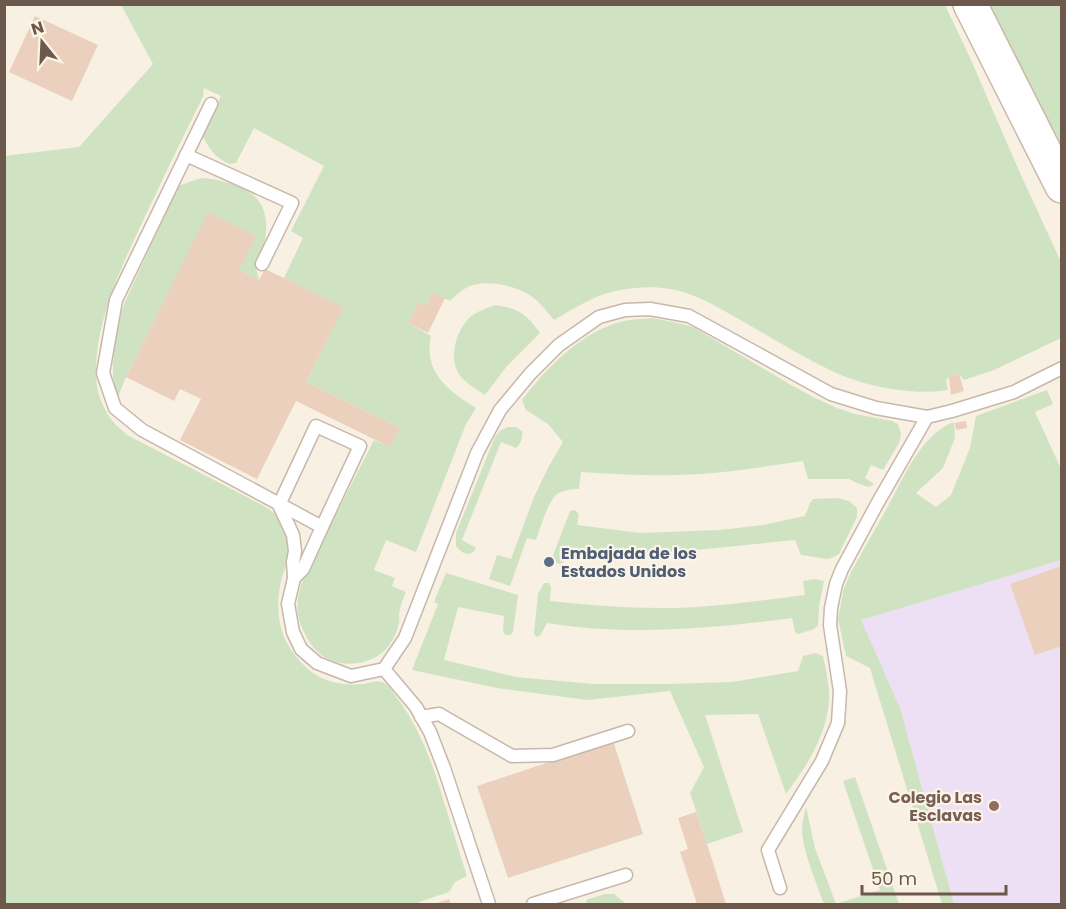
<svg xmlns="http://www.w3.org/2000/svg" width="1066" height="909" viewBox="0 0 1066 909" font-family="Poppins,sans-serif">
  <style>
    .education { fill: #eddff4 }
    .green { fill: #cfe3c3 }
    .building { fill: #ead0bd }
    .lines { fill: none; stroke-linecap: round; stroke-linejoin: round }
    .lane-casing { stroke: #c7b8ab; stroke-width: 15 }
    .secondary-casing { stroke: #cab9a9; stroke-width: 36 }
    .lane { stroke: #fff; stroke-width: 12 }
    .secondary { stroke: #fff; stroke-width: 33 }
    .service-dot { fill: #5c6f8a; stroke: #fcf4e7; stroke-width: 2 }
    .education-dot { fill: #8d6e63; stroke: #fcf4e7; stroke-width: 2 }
    .labels { text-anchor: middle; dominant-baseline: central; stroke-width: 4.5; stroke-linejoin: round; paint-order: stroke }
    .service-label { font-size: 16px; font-weight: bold; fill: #4e5e75; stroke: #fcf4e7; text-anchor: start }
    .education-label { font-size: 16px; font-weight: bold; fill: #785e54; stroke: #fcf4e7; text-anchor: end }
  </style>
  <rect width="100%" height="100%" fill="#f8f0e2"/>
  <!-- education -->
  <path class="education" d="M1061 560V904H954L900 708 860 620Z"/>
  <!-- green -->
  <g class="green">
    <path d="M121 5H945L971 60 1020 173 1061 262V338L994 370 964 380 959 374 949 377 946 380 948 390C911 396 862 386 828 369 797 354 767 335 737 318 715 306 695 293 670 289 654 286 637 287 620 290 596 294 575 308 554 320 548 313 542 305 535 299 521 287 492 280 473 285 465 287 456 295 450 301L433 292 426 305 419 302 408 323 431 336C423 372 448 391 476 408L466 424 457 447 416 552 386 540 374 570 395 578 392 586 406 592C404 597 401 603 400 609 398 614 400 618 399 622 398 631 393 640 388 647 371 666 342 669 321 655 310 646 301 629 298 615 296 603 299 591 303 579L374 440 390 447 400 428 306 382 343 308 284 278 303 238 291 231 324 166 254 128 236 163 229 164C216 158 209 149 202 135L221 96 204 88 203 97C185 132 168 168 151 204 126 257 90 326 97 386 98 396 105 411 111 419 115 425 122 430 127 435L264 506C268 509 275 513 278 517 286 527 291 543 289 556 288 563 284 570 282 577 276 600 276 627 290 648 308 676 330 687 364 684 371 683 379 679 386 684 390 687 394 694 397 698 421 730 433 765 444 802 452 827 459 852 467 876L455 882 449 892 419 902V904H5L4 156 79 147 153 64Z"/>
    <path d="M985 5H1061V162Z"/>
    <path d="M201 178C220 179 249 186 260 203 267 213 267 228 265 240 263 249 257 259 256 266 256 270 258 276 259 280L239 270 208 213 126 377 118 397 113 379V362L116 336 120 317 125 302 178 186Z"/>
    <path d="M496 305C520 309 526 314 540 333L507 366 485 395C477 390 469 385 462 378 447 361 455 332 470 317 478 311 487 308 496 305Z"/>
    <path d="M652 318 673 322 693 327 791 385 813 397 837 408 855 414 892 421 898 424 901 434 899 443 883 470 871 465 865 478 874 484 869 487 859 484 849 479H808L803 461C762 467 721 474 679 475 646 476 614 474 581 472L579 489C571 489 562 490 556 495 548 502 540 529 536 540L527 538 510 586 489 579 497 555 511 559 534 497 548 468 563 442 548 424 526 410 522 400C547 367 586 327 629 320 636 319 644 319 652 318Z"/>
    <path d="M1047 390 1053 404 1035 412 1061 469V560L861 620 900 708 954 904H942L870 668 846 656 838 619 844 588 851 572C863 551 875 529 887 508 903 479 921 434 954 422L955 438 943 468 916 493 936 507 951 495 970 448 976 416Z"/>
    <path d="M508 427H516L522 431C523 438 521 444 516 448L501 442 462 540 476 548C471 558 462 554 456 546V533L495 437 501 430Z"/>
    <path d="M838 498 849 501 857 508V517L839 554 832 558 827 559 801 555 795 540 686 551 651 553 567 550 564 562 559 564 553 562 552 558 570 511 575 510 579 514 577 525 640 533 720 530 763 525 805 516 810 503 813 499Z"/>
    <path d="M446 573 518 595 513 632 510 635H505L503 631 504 616 458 607 444 660 516 677 593 684H667L732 682 798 671 803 656 815 653 823 656C826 671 830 687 829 702 826 737 806 767 786 794L758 714 705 715 743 832 707 844 690 793 704 767 670 691 587 700 497 688 412 670 438 604 434 602Z"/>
    <path d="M815 579 824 581 819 607 818 625 814 629 798 634 795 632 792 618C710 629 629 636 547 623L540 636 536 637 534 633 538 594 544 583H549L551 587 550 601C587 605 624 608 661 608 709 608 757 601 805 595L803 581Z"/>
    <path d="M855 777 899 904H836L880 890 843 781Z"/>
    <path d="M806 807 815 848 836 904H824C817 884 803 852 802 831 802 822 804 815 806 807Z"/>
    <path d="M605 894H614L626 904H587L586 900Z"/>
  </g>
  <!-- building -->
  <g class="building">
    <path d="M35 16 98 45 72 101 9 72Z"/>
    <path d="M208 212 256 236 239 270 259 280 265 269 344 307 306 382 400 428 390 447 296 401 257 479 180 440 201 399 180 389 174 401 126 377Z"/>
    <path d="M433 292 445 298 428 333 408 323 419 302 426 305Z"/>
    <path d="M959 374 964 391 951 395 949 377Z"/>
    <path d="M966 421 967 428 956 430 955 423Z"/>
    <path d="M1062 566V646L1035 655 1010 584Z"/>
    <path d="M613 741 643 834 508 878 477 786Z"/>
    <path d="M696 812 707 844 726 904H697L680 852 688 849 678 818Z"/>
    <path d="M449 899 451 904H434Z"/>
  </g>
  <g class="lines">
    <defs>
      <g id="lane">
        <path d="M211 104 116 300 103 373 115 408 142 430 322 527 303 569 294 578"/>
        <path d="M186 155 292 203 262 264"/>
        <path d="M322 527 360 446 316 426 279 505 293 535 295 551 293 562 294 578 288 604 293 632 301 649 317 663 351 676 384 669 405 638 477 453 500 410 530 374 559 345 599 317 625 310 650 309 689 316 831 394 876 408 927 417 952 411 1014 392 1062 368"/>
        <path d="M384 669 416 707 430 732 444 768 489 904"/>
        <path d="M421 717 439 714 512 756 553 755 628 731"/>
        <path d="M780 888 768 850 822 761 838 723 840 691 830 625 831 608 836 584 842 569 877 504 927 417"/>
        <path d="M533 904 626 875"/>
      </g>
      <path id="secondary" d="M970 4 1062 186"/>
    </defs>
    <!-- lane casing -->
    <use href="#lane" class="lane-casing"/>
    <!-- secondary casing -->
    <use href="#secondary" class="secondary-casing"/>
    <!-- lane -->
    <use href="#lane" class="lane"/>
    <!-- secondary -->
    <use href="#secondary" class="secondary"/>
  </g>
  <!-- markers -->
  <circle class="service-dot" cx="549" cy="562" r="6"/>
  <circle class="education-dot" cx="994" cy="806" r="6"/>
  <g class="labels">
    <!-- service labels -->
    <g class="service-label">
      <text x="561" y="553">Embajada de los<tspan x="561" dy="18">Estados Unidos</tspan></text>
    </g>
    <!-- education labels -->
    <g class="education-label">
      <text x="982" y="797">Colegio Las<tspan x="982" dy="18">Esclavas</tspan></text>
    </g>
  </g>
  <!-- border -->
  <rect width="1066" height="909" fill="none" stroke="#6c594c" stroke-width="12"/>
  <!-- north arrow -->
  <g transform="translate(42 42) rotate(342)" stroke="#fcf4e7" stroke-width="4.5" paint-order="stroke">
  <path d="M0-4.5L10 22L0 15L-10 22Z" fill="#6c594c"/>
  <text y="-9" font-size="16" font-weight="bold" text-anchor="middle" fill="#6c594c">N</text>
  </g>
  <!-- scale -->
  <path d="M862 885v9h144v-9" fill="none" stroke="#6c594c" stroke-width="3"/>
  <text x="871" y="885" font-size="18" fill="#6c594c" stroke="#fcf4e7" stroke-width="4.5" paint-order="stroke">50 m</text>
</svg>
